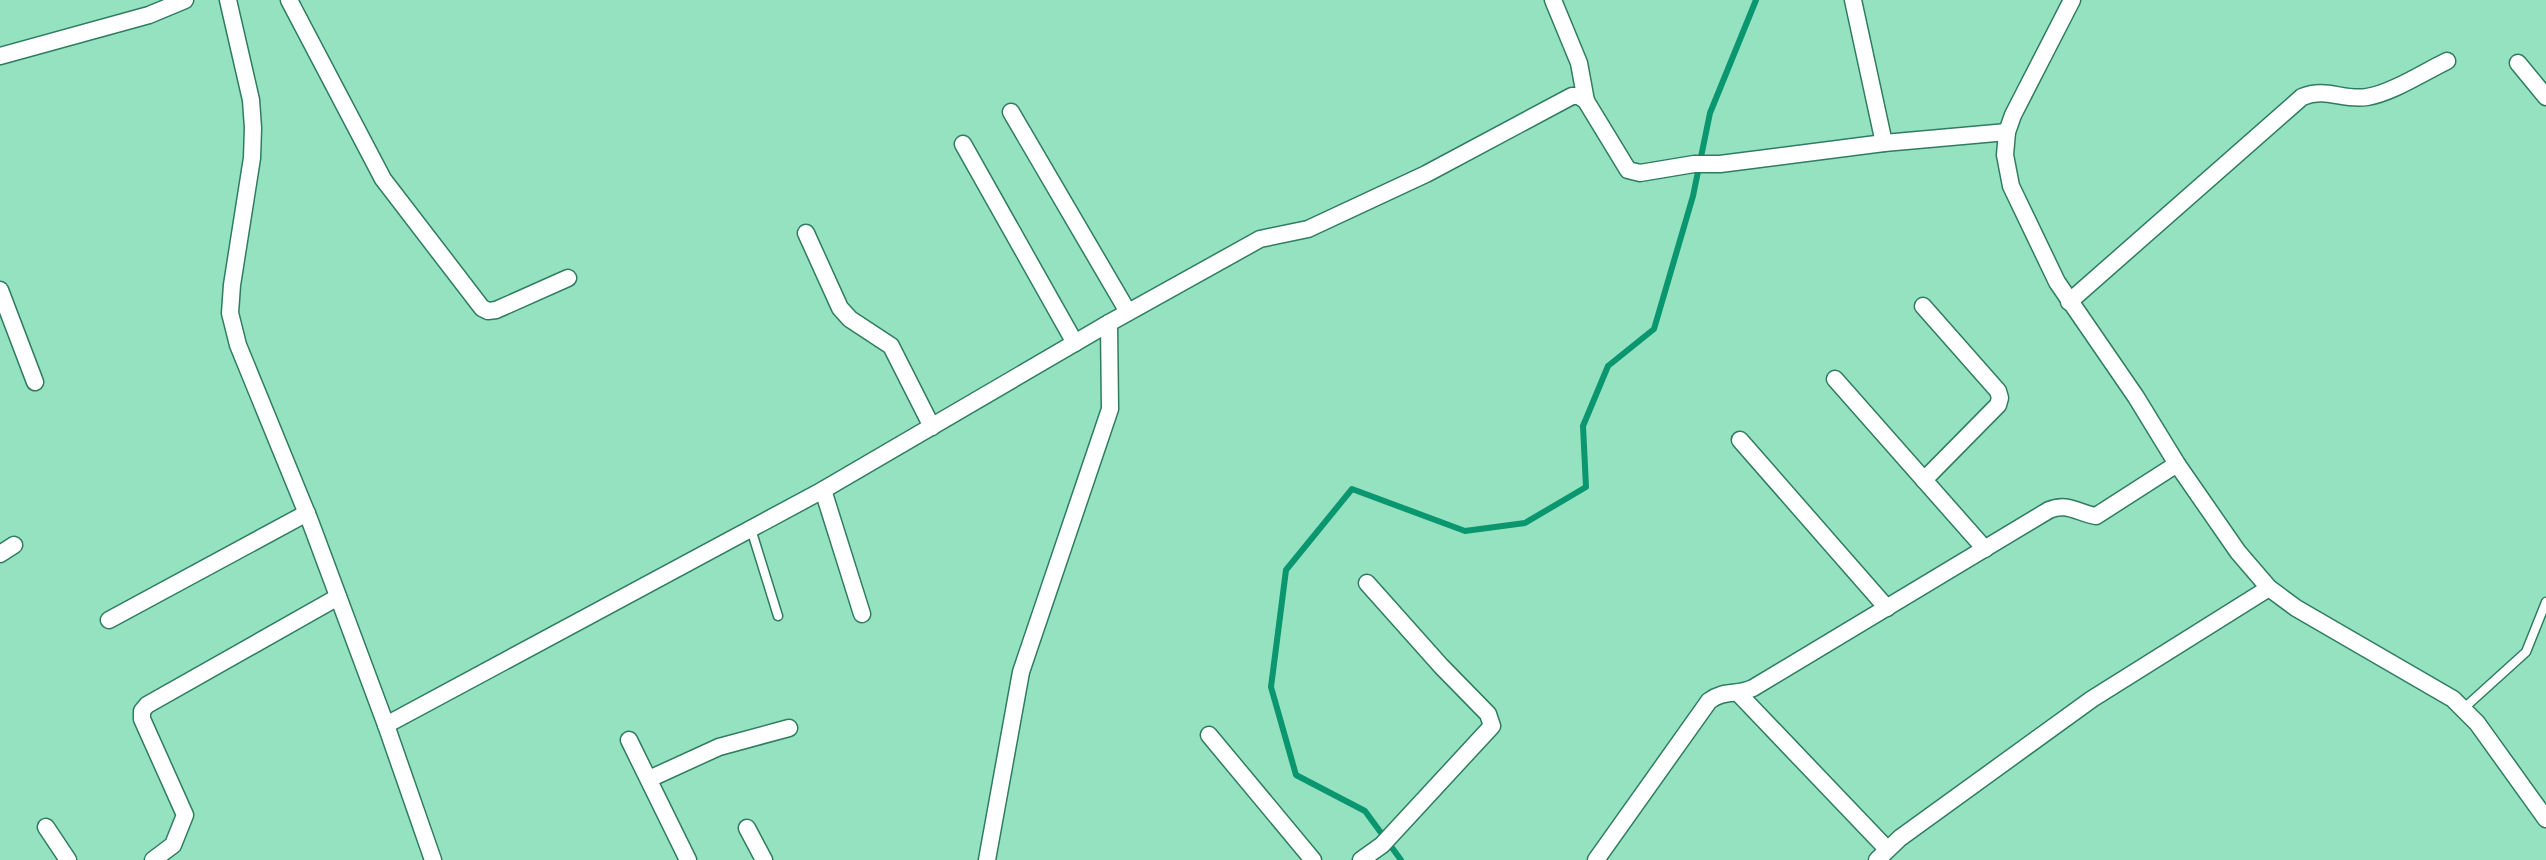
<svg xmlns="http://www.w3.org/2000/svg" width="2546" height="860" viewBox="0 0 2546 860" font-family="'PT Sans Narrow',sans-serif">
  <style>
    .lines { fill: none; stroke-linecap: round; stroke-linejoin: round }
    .stream { stroke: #0a966f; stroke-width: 6 }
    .lane-casing { stroke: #2f7d61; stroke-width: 11 }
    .street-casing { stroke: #2f7d61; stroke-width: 19 }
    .lane { stroke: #fff; stroke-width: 8 }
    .street { stroke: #fff; stroke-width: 16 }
  </style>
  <rect width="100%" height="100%" fill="#95e2c1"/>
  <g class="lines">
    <!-- stream -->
    <path class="stream" d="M1401 860 1365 811 1296 775 1271 687 1286 570 1352 489 1465 531 1525 523 1586 487 1583 426 1608 366 1654 329 1693 196 1710 113 1756 0"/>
    <defs>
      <g id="lane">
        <path d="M751 529 778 616"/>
        <path d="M2463 709 2526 652 2546 602"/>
      </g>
      <g id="street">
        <path d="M228 0 251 100 253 128 252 158 232 285 230 313 238 345 310 521 386 725 433 860"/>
        <path d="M289 0 383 179 482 308 488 311 496 310 568 278"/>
        <path d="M1553 0 1579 63 1586 101"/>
        <path d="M1853 0 1884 143"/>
        <path d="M2072 0 2013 115 2007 132 2005 155 2011 186 2057 282 2136 397 2177 464 2238 552 2269 588 2296 608 2453 699 2477 723 2546 819"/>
        <path d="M0 56 149 15 185 0"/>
        <path d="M2518 63 2546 97"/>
        <path d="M1011 112 1128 312"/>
        <path d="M963 144 1075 343"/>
        <path d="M806 233 840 308 850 319 891 346 932 427"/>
        <path d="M0 290 35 382"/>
        <path d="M2069 302 2302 97C2326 87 2343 101 2367 97 2392 93 2424 72 2447 61"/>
        <path d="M1923 306 1998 391 2000 398 1998 405 1924 480"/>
        <path d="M1835 379 1985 549"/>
        <path d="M1740 440 1887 608"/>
        <path d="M823 490 862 614"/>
        <path d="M0 554 14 545"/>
        <path d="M109 620 307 513"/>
        <path d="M1738 693 1887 849"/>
        <path d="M386 725 823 490 1109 323 1260 239 1308 229 1426 174 1572 96H1579L1586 101 1628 170 1640 173 1694 164H1720L1884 143 2007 132"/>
        <path d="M1209 735 1313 860"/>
        <path d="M629 740 688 860"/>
        <path d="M649 779 719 747 789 728"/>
        <path d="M46 827 68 860"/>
        <path d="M747 828 764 860"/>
        <path d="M153 860 173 845 185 815 142 719V711L147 705 338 597"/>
        <path d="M987 860 1021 672 1110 409 1109 323"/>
        <path d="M1361 860 1382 845 1492 726 1488 714 1441 666 1367 583"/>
        <path d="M1596 860 1709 701C1725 689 1736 696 1753 688L2049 510C2067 502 2078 513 2096 516L2177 464"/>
        <path d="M1877 860 1900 838 2092 699 2269 588"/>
      </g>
    </defs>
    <!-- lane casing -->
    <use href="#lane" class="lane-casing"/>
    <!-- street casing -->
    <use href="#street" class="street-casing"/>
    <!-- lane -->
    <use href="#lane" class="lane"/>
    <!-- street -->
    <use href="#street" class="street"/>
  </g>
</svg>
